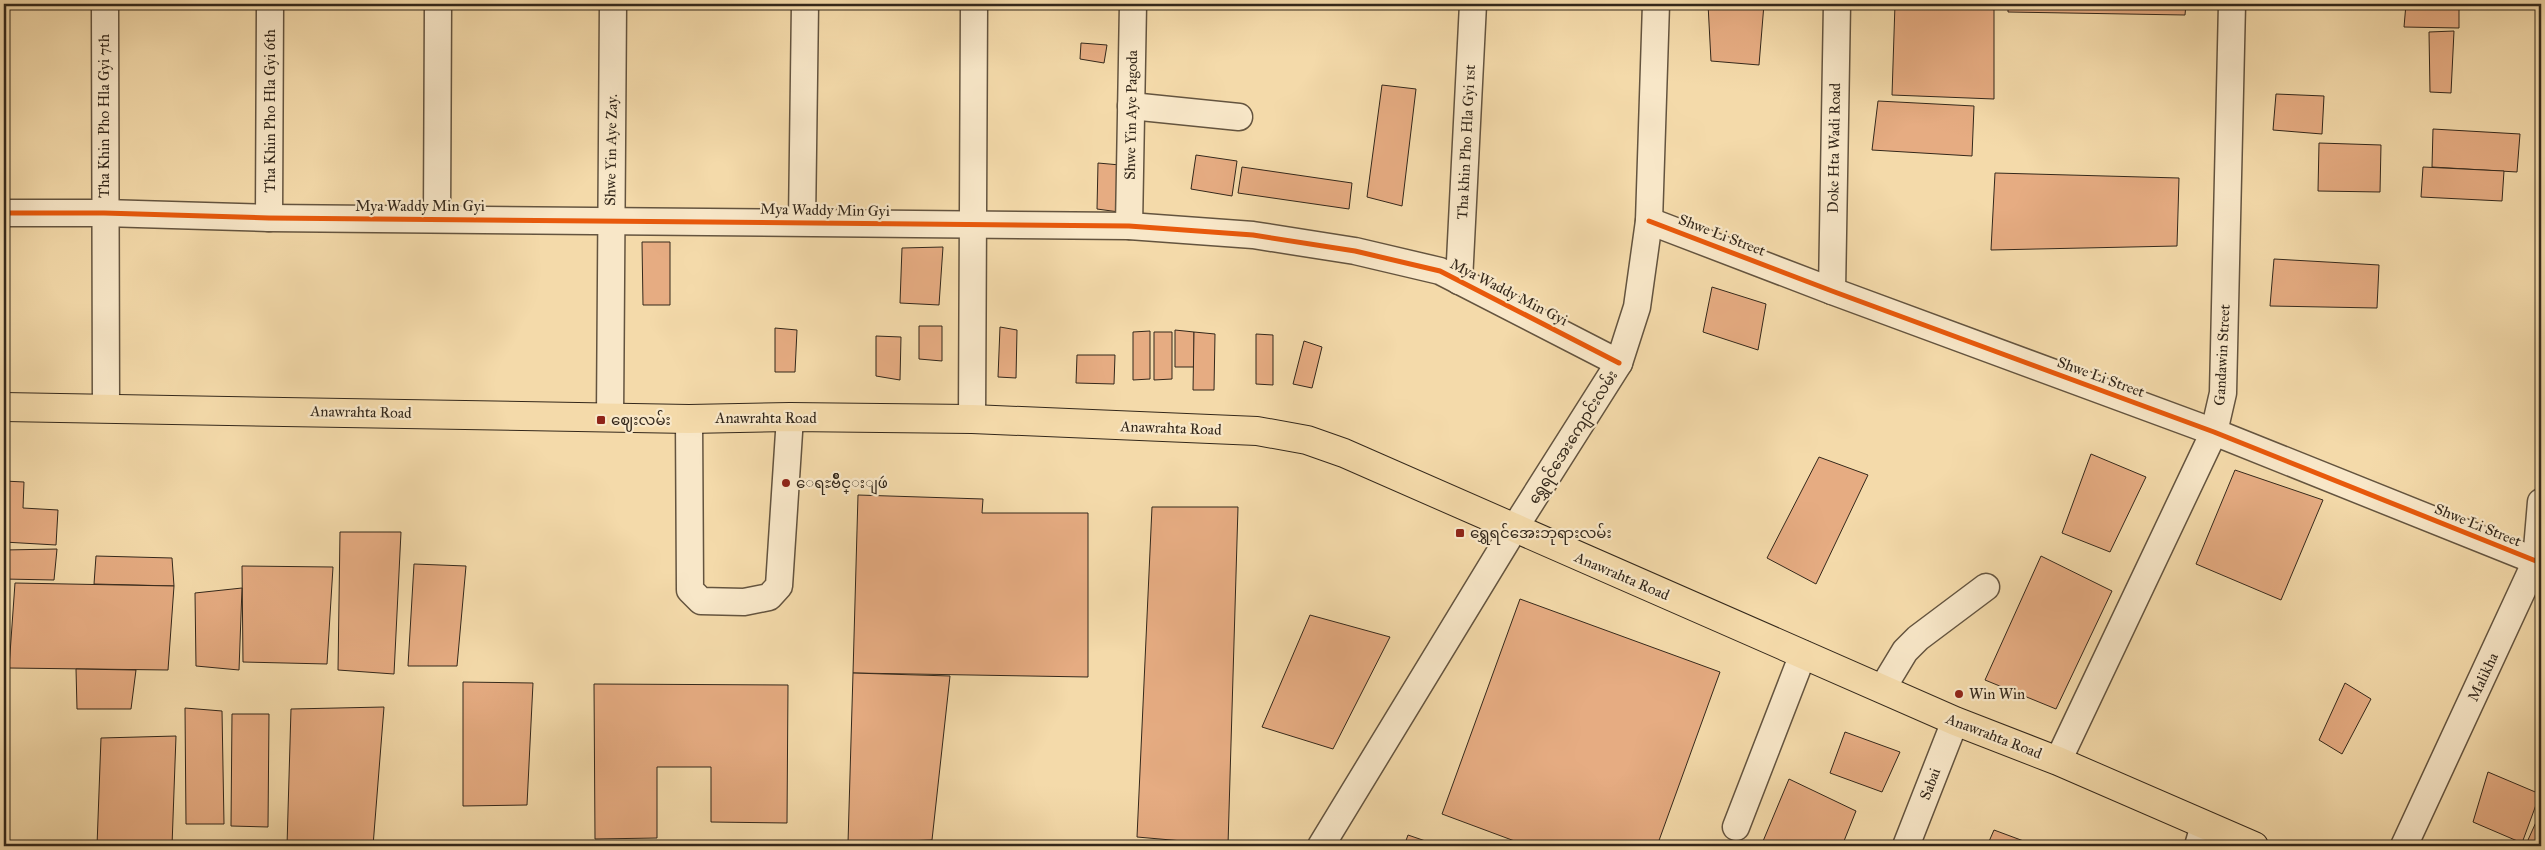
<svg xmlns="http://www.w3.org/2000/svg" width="2545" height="850" viewBox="0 0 2545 850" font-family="'IM FELL Great Primer','Noto Sans Myanmar',serif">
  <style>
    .building { fill: #e6ac82; stroke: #34281b }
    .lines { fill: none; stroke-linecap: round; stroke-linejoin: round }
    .minor-casing { stroke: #64543f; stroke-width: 29 }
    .major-casing { stroke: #34281b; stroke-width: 30 }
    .minor { stroke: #f8e7c8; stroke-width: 26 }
    .major { stroke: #f4daaa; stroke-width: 28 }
    .cycleway-casing { stroke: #f8e7c8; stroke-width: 8 }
    .cycleway { stroke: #e8590c; stroke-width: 5 }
    .poi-dot { fill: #8f2418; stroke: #f8e7c8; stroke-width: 2 }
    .labels { text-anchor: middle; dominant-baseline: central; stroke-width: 4.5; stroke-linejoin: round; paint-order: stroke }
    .street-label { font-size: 15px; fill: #34281b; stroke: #f8e7c8 }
    .poi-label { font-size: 15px; fill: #34281b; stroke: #f8e7c8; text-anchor: start }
  </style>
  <rect width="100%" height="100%" fill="#f4daaa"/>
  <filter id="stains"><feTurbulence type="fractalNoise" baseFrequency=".004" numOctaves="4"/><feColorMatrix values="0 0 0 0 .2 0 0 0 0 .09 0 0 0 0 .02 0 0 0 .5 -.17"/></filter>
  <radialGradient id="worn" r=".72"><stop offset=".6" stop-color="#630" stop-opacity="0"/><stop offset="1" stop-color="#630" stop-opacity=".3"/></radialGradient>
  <!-- building -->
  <g class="building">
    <path d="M1708 4H1764L1759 65 1711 61Z"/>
    <path d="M1895 4H1994V99L1892 95Z"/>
    <path d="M2008 4H2186L2185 15 2008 12Z"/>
    <path d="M2406 4H2459V28L2404 27Z"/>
    <path d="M2454 31 2451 93 2430 92 2429 32Z"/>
    <path d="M1081 43 1107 45 1104 63 1080 59Z"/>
    <path d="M1382 85 1416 89 1402 206 1367 197Z"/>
    <path d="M2276 94 2324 96 2322 134 2273 130Z"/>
    <path d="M1878 101 1974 106 1972 156 1872 150Z"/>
    <path d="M2433 129 2520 134 2517 172 2432 167Z"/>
    <path d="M2319 143 2381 145 2380 192 2318 191Z"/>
    <path d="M1196 155 1237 161 1232 196 1191 189Z"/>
    <path d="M1098 163 1120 165 1119 212 1097 209Z"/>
    <path d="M1242 167 1352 183 1349 209 1238 193Z"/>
    <path d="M2423 167 2504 171 2502 201 2421 197Z"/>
    <path d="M1995 173 2179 178 2177 246 1991 250Z"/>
    <path d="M642 242H670V305H643Z"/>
    <path d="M943 247 939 305 900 303 902 248Z"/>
    <path d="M2274 259 2379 265 2377 308 2270 306Z"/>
    <path d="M1712 287 1766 304 1758 350 1703 332Z"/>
    <path d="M919 326H942V361L919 359Z"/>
    <path d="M1000 327 1017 330 1016 378 998 377Z"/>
    <path d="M775 328 797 330 795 372H775Z"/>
    <path d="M1175 330 1194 332V367H1175Z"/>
    <path d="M1150 331V379L1133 380V332Z"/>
    <path d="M1154 332H1172V379L1154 380Z"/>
    <path d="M1194 332 1215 334 1214 390H1193Z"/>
    <path d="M1256 334 1273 335V385L1256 384Z"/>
    <path d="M876 336 901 337 900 380 876 376Z"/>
    <path d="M1304 341 1322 347 1312 388 1293 384Z"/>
    <path d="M1077 355H1115L1114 384 1076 383Z"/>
    <path d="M2091 454 2146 477 2110 552 2062 533Z"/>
    <path d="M1819 457 1868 475 1816 584 1767 558Z"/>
    <path d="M2235 470 2323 500 2281 600 2196 564Z"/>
    <path d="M4 481 24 482 23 508 58 510 56 545 4 542Z"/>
    <path d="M858 495 983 499 982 513H1088V677L853 673Z"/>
    <path d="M1152 507H1238L1228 845 1137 837Z"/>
    <path d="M340 532H401L394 674 338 670Z"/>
    <path d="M57 549 54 580 4 579V550Z"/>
    <path d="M96 556 172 558 174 586 94 584Z"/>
    <path d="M2041 556 2112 591 2056 709 1985 680Z"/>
    <path d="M414 564 466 566 457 666H408Z"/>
    <path d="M242 566 333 567 327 664 243 662Z"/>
    <path d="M15 583 174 586 168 670 9 668Z"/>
    <path d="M242 588 239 670 196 666 195 593Z"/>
    <path d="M1520 599 1720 672 1657 846H1528L1442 814Z"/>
    <path d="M1310 615 1390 637 1333 749 1262 727Z"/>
    <path d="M76 669 136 670 131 709H77Z"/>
    <path d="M853 673 950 676 932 840 848 843Z"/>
    <path d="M463 682 533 683 527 805 463 806Z"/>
    <path d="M2345 683 2371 699 2342 754 2319 740Z"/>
    <path d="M594 684 788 685 787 823 711 822V767H657V838L595 839Z"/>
    <path d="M384 707 373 846H287L291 709Z"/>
    <path d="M185 708 222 711 224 824H186Z"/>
    <path d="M232 714H269L268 827 231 826Z"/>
    <path d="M1845 732 1900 752 1882 792 1830 773Z"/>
    <path d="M176 736 172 846H97L101 738Z"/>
    <path d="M2488 772 2540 794 2522 843 2473 822Z"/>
    <path d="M1789 779 1856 811 1842 846H1761Z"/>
    <path d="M2541 811V846H2540L2528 840Z"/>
    <path d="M1994 830 2037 846H1987Z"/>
    <path d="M1408 835 1440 846H1404Z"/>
  </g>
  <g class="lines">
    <defs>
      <g id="minor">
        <path d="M105 4 106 408"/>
        <path d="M1131 106 1239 117"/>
        <path d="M4 213H104L269 218 1129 226 1253 235 1355 251 1440 271 1619 363"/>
        <path d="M269 218 270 4"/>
        <path d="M437 218 438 4"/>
        <path d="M1649 221 1832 291 2214 432 2541 563"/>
        <path d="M802 222 805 4"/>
        <path d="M1129 226 1133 4"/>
        <path d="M1459 281 1473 4"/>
        <path d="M1832 291 1837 4"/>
        <path d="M610 417 613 4"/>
        <path d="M689 419 690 590 701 601 744 602 769 597 779 586 790 417"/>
        <path d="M972 419 974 4"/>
        <path d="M1882 689 1905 651 1918 638 1986 587"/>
        <path d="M2058 761 2214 432 2223 393 2232 4"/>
        <path d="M1736 827 1803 654"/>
        <path d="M1321 846 1514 529 1619 363 1637 307 1649 221 1656 4"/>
        <path d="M1906 846 1955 721"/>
        <path d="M2198 846 2204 825"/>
        <path d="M2404 846 2536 561 2541 502"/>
      </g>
      <path id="major" d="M4 407 689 419 790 417 972 419 1257 431 1307 440 1344 453 1955 721 2058 761 2254 846"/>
    </defs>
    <!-- minor casing -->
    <use href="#minor" class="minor-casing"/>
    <!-- major casing -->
    <use href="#major" class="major-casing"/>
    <!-- minor -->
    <use href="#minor" class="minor"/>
    <!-- major -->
    <use href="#major" class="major"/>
    <defs>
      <g id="cycleway">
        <path d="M4 213H104L269 218 1129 226 1253 235 1355 251 1440 271 1619 363"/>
        <path d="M1649 221 1832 291 2214 432 2541 563"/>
      </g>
    </defs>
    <!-- cycleway casing -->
    <use href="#cycleway" class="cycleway-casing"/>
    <!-- cycleway -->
    <use href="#cycleway" class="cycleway"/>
  </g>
  <!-- markers -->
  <g class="poi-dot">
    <rect x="596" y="415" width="10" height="10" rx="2.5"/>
    <circle cx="786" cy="483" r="5"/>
    <rect x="1455" y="528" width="10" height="10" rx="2.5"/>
    <circle cx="1959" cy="694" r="5"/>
  </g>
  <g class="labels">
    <!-- street labels -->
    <g class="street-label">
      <text transform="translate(270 111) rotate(-90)">Tha Khin Pho Hla Gyi 6th</text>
      <text transform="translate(1131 115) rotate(-89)">Shwe Yin Aye Pagoda</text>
      <text transform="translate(104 116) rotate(-90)">Tha Khin Pho Hla Gyi 7th</text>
      <text transform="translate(1466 142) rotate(-87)">Tha khin Pho Hla Gyi 1st</text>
      <text transform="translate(1834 148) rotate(-89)">Doke Hta Wadi Road</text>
      <text transform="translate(611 150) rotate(-89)">Shwe Yin Aye Zay.</text>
      <text x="420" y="206">Mya Waddy Min Gyi</text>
      <text transform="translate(825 210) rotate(1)">Mya Waddy Min Gyi</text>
      <text transform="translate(1722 235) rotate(21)">Shwe Li Street</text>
      <text transform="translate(1509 292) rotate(27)">Mya Waddy Min Gyi</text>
      <text transform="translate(2222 355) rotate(-87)">Gandawin Street</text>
      <text transform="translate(2101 377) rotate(20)">Shwe Li Street</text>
      <text transform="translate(361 412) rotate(1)">Anawrahta Road</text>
      <text x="766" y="418">Anawrahta Road</text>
      <text transform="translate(1171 428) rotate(2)">Anawrahta Road</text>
      <text transform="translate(1573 437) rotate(-58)">ရွှေရင်အေးကျောင်းလမ်း</text>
      <text transform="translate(2478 525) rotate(22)">Shwe Li Street</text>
      <text transform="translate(1622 576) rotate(23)">Anawrahta Road</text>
      <text transform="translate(2483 677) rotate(-65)">Malikha</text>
      <text transform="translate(1994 736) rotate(21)">Anawrahta Road</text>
      <text transform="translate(1930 784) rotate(-69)">Sabai</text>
    </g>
    <!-- poi labels -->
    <g class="poi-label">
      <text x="611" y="420">ဈေးလမ်း</text>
      <text x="796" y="483">ေရႊဗ်ိဳင္းျဖဴ</text>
      <text x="1470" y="533">ရွှေရင်အေးဘုရားလမ်း</text>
      <text x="1969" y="694">Win Win</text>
    </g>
  </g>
  <!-- margin -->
  <rect width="2545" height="850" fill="none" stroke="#f4daaa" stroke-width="20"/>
  <rect x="5" y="5" width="2535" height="840" fill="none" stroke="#34281b" stroke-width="2.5"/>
  <rect x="10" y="10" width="2525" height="830" fill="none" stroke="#34281b"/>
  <rect width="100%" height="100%" filter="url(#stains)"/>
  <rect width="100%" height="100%" fill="url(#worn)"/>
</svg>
